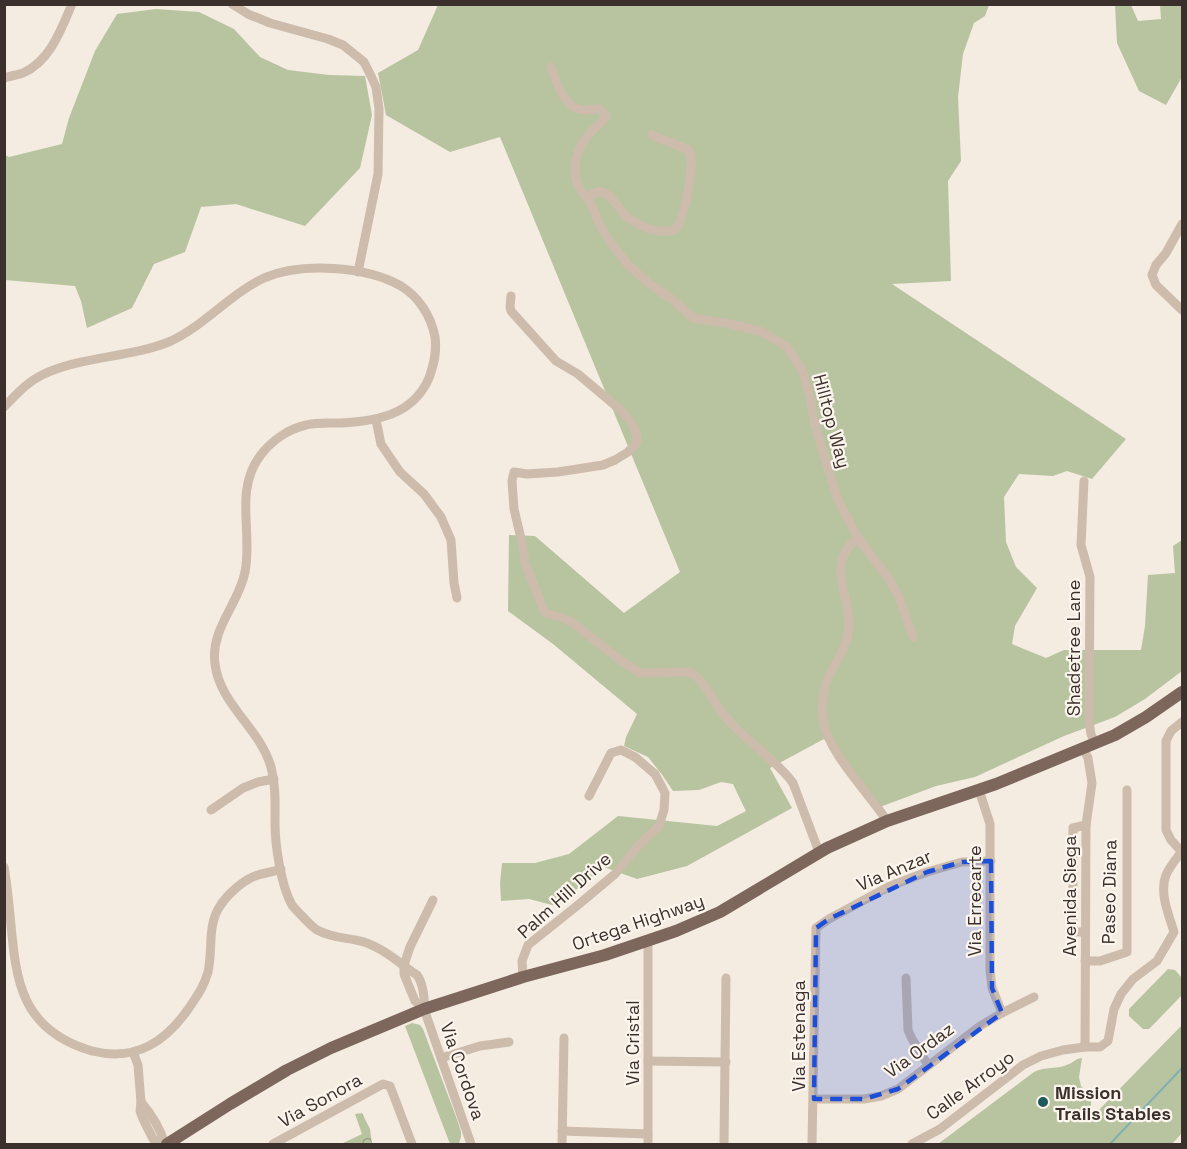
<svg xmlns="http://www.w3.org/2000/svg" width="1187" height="1149" viewBox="0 0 1187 1149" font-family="'Space Grotesk',sans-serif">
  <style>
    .grass { fill: #b8c4a0 }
    .park { fill: url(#park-crowns) }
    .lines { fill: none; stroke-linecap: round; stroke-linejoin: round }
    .stream { stroke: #7fb0b2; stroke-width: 2 }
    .minor { stroke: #cdbbac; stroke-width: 9 }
    .major { stroke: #7d675c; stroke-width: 12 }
    .marked { fill: #1d4ed8; fill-opacity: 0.2; stroke: #1d4ed8; stroke-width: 4.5; stroke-dasharray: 12 8; stroke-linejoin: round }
    .poi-dot { fill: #1f5a5e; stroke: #fbf5ee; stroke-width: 2 }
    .labels { text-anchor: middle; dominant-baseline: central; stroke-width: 4.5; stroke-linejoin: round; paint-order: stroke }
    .street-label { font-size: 18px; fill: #3b302b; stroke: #fbf5ee }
    .poi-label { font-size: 18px; font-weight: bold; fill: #3b302b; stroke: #fbf5ee; text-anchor: start }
  </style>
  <defs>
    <pattern id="park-crowns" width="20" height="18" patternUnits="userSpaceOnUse" patternTransform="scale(1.5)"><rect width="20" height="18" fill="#b8c4a0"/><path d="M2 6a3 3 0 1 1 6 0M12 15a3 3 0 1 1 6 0" fill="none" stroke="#97a083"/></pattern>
  </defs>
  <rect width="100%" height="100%" fill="#f4ebe1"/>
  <!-- grass -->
  <g class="grass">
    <path d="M438 5H989L985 16 974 23 963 54 958 97 961 161 948 181 951 281 892 284 1126 439 1092 479 1067 471 1053 476 1019 474 1004 497 1006 542 1016 567 1037 588 1015 626 1012 644 1046 658 1064 650H1141L1145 626 1148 575 1175 573 1173 546 1182 540V671L1145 699 1115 717 1064 736 975 777 936 786 880 807 824 739 770 768 792 808 687 866 637 879 604 867 556 906 529 899 501 901 500 883 502 863H535L569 854 618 816 717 826 746 811 740 799 733 784 721 782 699 790 673 791 663 776 648 757 624 746 626 737 637 714 553 644 508 611 509 535 535 536 624 613 680 572 500 137 450 152 386 115 378 73 418 50Z"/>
    <path d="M1115 5H1131L1138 21 1161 19 1160 5H1182V77L1166 105 1139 91 1117 43Z"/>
    <path d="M156 9 199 12 234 29 260 57 288 70 329 75 365 76 372 115 360 168 305 226 236 204 201 207 185 252 154 264 132 308 87 328 81 301 75 286 5 280V155L9 157 62 144 69 118 95 51 117 14Z"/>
    <path d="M1168 969 1175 970 1182 978V995L1152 1026 1149 1029H1143L1129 1016V1009Z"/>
    <path d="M412 1023 420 1025 423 1029 458 1122 461 1132V1137L459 1143 450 1144 405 1026Z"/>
    <path d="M1182 1025V1133L1172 1144H938L1034 1072C1045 1066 1058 1070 1069 1064 1074 1062 1075 1059 1082 1058L1079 1077 1081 1086 1091 1098V1106L1095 1114Z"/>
  </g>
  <!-- park -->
  <path class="park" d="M362 1113 370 1129 372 1144H341L362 1134 355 1114Z"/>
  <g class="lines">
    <!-- stream -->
    <path class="stream" d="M1110 1144 1182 1068"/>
    <!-- minor -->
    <g class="minor">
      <path d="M232 4 248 14 270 23 328 39 343 45 364 62 371 76 376 87 379 109 378 174 358 272"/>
      <path d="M551 67C557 83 564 110 585 110 589 110 594 109 599 109L606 115C604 122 596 126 591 132 577 146 569 171 580 189 582 193 586 197 589 200"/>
      <path d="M4 78C10 76 17 75 23 73 50 61 61 30 72 4"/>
      <path d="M652 135 687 149C690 152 690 152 691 157 693 168 684 221 676 228 674 230 670 231 667 231 655 233 638 225 628 218 617 209 607 181 590 196L589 200 600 225 611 243 628 265 650 284 673 300 693 318 726 323 760 331 786 346 802 370 810 397 815 425 837 498 858 538 889 579 899 597 913 637"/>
      <path d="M1182 224 1166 253 1156 265 1152 275 1156 285 1182 310"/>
      <path d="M511 296 510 307 511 311 556 361 578 374 623 412 632 424 636 432 637 440 636 444 628 452 615 460 603 465 558 472 527 474 514 472 512 481 514 509 523 547 525 563 545 613 563 618 573 623 619 659 640 673 690 672C706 683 707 691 717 705 722 713 728 720 735 727 754 747 777 761 793 783L819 852"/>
      <path d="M4 407C16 395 27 382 42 375 80 356 131 358 171 341 205 325 230 294 264 278 301 262 366 266 401 286 419 297 431 316 435 337 437 352 434 364 429 378 413 415 377 421 341 423 329 423 317 422 306 425 288 429 271 441 260 456 234 491 253 533 245 572 239 604 210 629 215 664 220 705 260 728 271 767 276 786 275 804 275 823 275 845 281 886 292 905 295 909 298 912 301 915 306 920 311 926 317 930 334 939 347 937 364 942 382 948 396 960 411 971 413 973 415 973 417 975 423 983 425 999 424 1009"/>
      <path d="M376 420 381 444 400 472 424 494 441 517 451 540 454 583 457 598"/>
      <path d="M1084 481 1081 545 1090 577 1089 722 1091 734 1095 743"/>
      <path d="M858 538C824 563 851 596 849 628 847 650 833 664 826 683 823 694 821 709 823 720 828 753 869 793 887 821"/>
      <path d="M1083 748 1088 758 1092 783 1086 825 1085 1047"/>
      <path d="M979 790 990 824V971L992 988 1002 1013"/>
      <path d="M211 810 243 788 258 782 274 779"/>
      <path d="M1182 852 1171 840 1166 830V741L1171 731 1182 722"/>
      <path d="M4 867C19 950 0 1024 92 1051 137 1062 167 1041 191 1005 199 993 204 986 208 972 213 951 207 925 220 906 227 895 242 881 255 876 263 873 273 872 281 869"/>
      <path d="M433 900 410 947 404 965V974L415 1001 424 1009 471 1144"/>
      <path d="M1085 932H1073V828L1086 825"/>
      <path d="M648 942V1144"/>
      <path d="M1085 961H1100L1127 952V790"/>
      <path d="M523 977 522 961 528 945 578 905 615 874 637 847 659 826 664 810 665 793 655 774 635 757 621 750 611 753 589 796"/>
      <path d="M906 978 908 1030 912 1039 928 1065"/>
      <path d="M133 1052 138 1065 141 1102 140 1111 143 1119 153 1139 164 1144"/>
      <path d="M441 1058 480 1046 509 1042"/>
      <path d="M648 1061 726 1062"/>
      <path d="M814 1099H864L881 1096 898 1089 980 1026 1002 1013 1034 997"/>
      <path d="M141 1102C152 1115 160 1128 165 1144"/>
      <path d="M562 1131 648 1134"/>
      <path d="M273 1144 383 1084 390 1086 412 1144"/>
      <path d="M562 1144 564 1038"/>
      <path d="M724 1144 726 978"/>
      <path d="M812 1144 816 928 829 919 890 886 927 872 962 862 991 861"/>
      <path d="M912 1144 940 1129 1023 1065 1041 1056 1063 1050 1085 1047H1100L1108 1041 1114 1009 1121 994 1133 979 1157 961 1174 932C1169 915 1159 893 1166 875 1170 866 1177 858 1182 851"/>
    </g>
    <!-- major -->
    <path class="major" d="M167 1144 230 1104 287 1070 331 1048 424 1009 523 977 605 955 676 931 720 912 827 848 887 821 996 784 1115 735 1146 717 1182 692"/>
  </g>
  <!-- marked area -->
  <path class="marked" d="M991 861 992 988 1002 1013 898 1089 864 1099H814L816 928 829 919 927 872 962 862Z"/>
  <!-- markers -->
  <circle class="poi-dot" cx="1043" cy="1102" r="6"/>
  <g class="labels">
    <!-- street labels -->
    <g class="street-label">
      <text transform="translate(832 421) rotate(75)">Hilltop Way</text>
      <text transform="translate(1073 648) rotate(-90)">Shadetree Lane</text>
      <text transform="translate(894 870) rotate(-23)">Via Anzar</text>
      <text transform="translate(1109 892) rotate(-89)">Paseo Diana</text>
      <text transform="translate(564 895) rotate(-42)">Palm Hill Drive</text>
      <text transform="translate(1069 896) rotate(-90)">Avenida Siega</text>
      <text transform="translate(974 901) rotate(-90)">Via Errecarte</text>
      <text transform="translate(638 922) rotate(-19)">Ortega Highway</text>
      <text transform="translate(798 1036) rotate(-90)">Via Estenaga</text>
      <text transform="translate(632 1043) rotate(-90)">Via Cristal</text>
      <text transform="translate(919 1050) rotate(-36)">Via Ordaz</text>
      <text transform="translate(463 1071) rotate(71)">Via Cordova</text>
      <text transform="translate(970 1085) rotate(-36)">Calle Arroyo</text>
      <text transform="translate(320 1100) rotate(-29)">Via Sonora</text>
    </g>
    <!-- poi labels -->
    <g class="poi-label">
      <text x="1055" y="1092">Mission<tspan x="1055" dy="21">Trails Stables</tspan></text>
    </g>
  </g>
  <!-- border -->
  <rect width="1187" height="1149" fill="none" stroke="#3b302b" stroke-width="12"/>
</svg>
